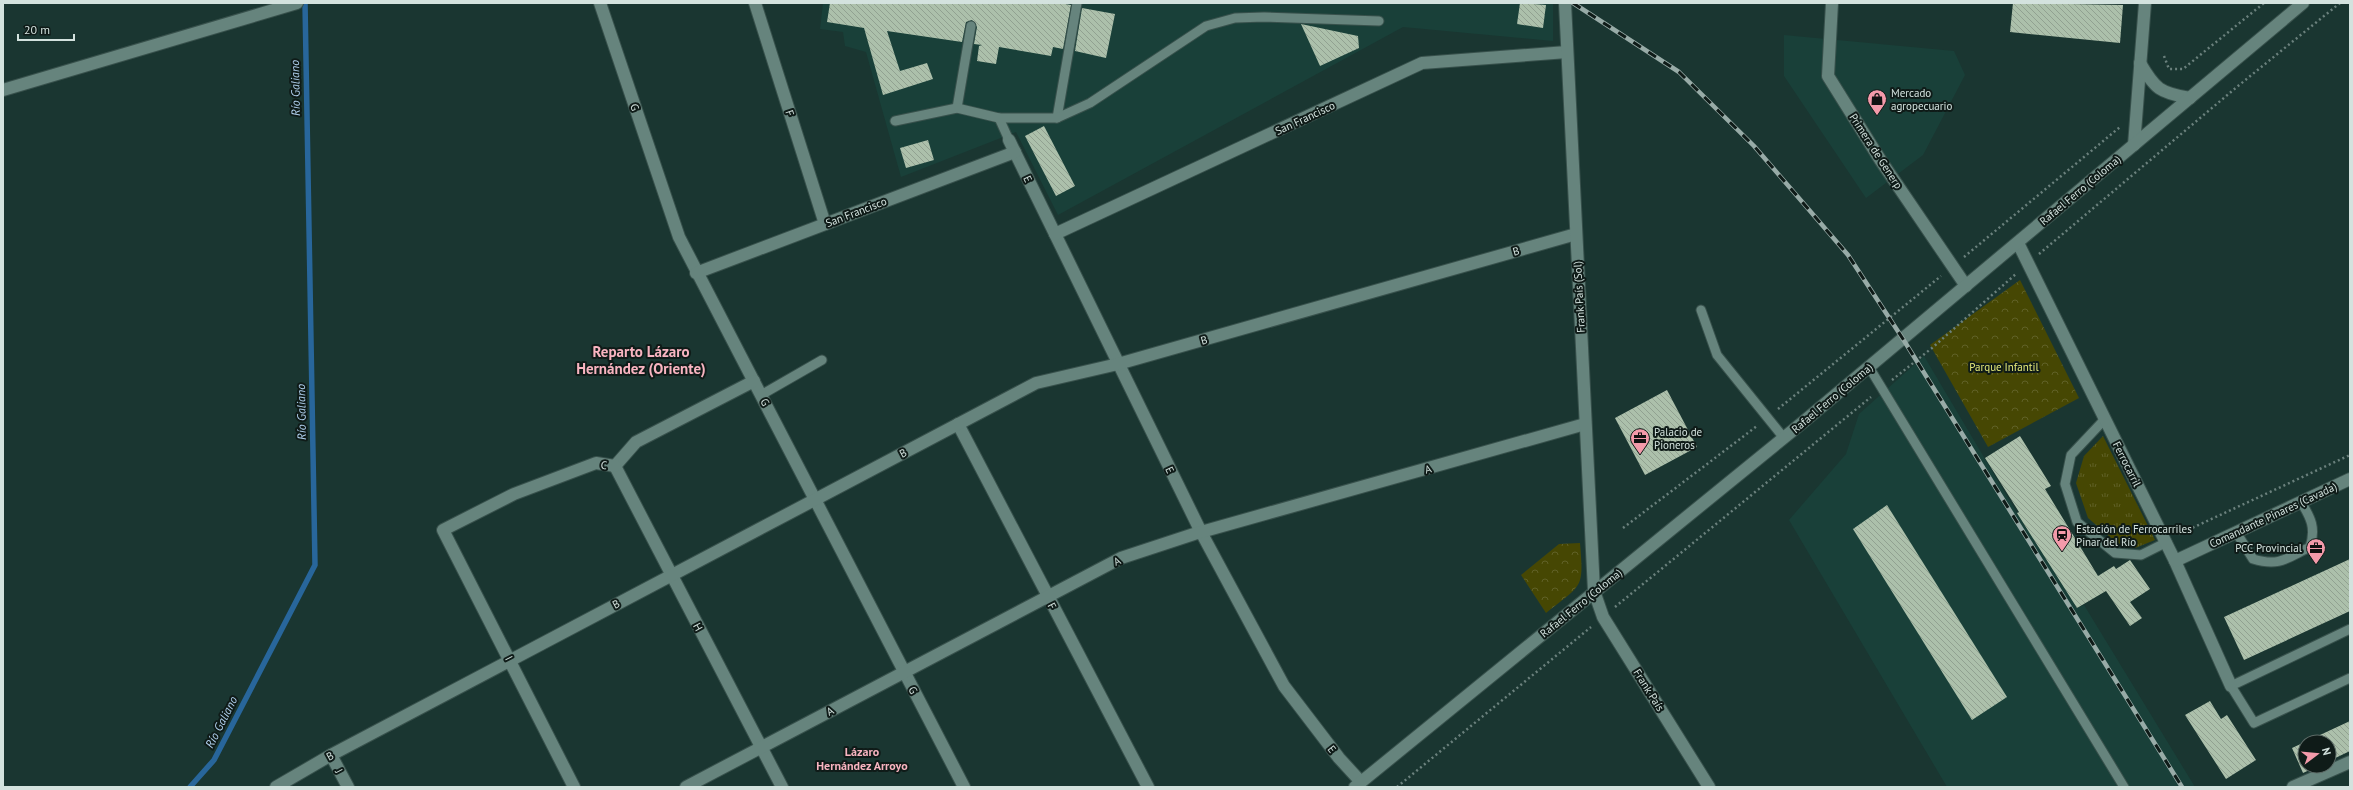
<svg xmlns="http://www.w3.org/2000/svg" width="2353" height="790" viewBox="0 0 2353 790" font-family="'PT Sans',sans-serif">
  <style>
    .built { fill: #194039 }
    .grass { fill: url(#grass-tufts) }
    .park { fill: url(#park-crowns) }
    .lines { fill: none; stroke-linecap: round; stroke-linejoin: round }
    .stream { stroke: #28669b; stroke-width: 5.5 }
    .building { fill: url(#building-back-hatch) }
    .service-casing { stroke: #38514c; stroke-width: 11 }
    .pedestrian-casing { stroke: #38514c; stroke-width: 14 }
    .minor-casing { stroke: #38514c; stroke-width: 14 }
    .tertiary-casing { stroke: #38514c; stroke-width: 14 }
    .secondary-casing { stroke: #38514c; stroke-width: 14 }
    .path { stroke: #6b817d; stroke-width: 2.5; stroke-dasharray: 2 3; stroke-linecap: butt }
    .service { stroke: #66847d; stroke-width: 9 }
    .pedestrian { stroke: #66847d; stroke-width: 12 }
    .minor { stroke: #66847d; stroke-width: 12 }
    .tertiary { stroke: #66847d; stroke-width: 12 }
    .secondary { stroke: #66847d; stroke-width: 12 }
    .rail-casing { stroke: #98aba7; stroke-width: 4.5 }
    .rail { stroke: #0f1b18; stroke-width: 3; stroke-dasharray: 9; stroke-linecap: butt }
    .labels { text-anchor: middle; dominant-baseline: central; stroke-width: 4; stroke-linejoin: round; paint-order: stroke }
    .poi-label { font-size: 11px; fill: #d3e2de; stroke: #0f1b18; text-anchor: start }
    .street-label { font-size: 11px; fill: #d3e2de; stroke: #0f1b18 }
    .park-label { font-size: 11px; fill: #e5ea79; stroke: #0f1b18 }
    .water-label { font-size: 12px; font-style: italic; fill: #b1d1ef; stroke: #0f1b18 }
    .neighbourhood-label { font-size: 12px; font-weight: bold; fill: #f8b4c0; stroke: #0f1b18 }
    .district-label { font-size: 15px; font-weight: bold; fill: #f8b4c0; stroke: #0f1b18 }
  </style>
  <defs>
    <pattern id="grass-tufts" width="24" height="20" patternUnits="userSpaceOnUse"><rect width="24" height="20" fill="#464703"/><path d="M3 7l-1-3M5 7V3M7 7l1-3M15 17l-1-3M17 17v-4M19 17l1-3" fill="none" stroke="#606127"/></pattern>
    <pattern id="park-crowns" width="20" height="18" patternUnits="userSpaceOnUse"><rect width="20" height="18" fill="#464703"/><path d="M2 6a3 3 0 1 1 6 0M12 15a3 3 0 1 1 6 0" fill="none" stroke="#606127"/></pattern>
    <pattern id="building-back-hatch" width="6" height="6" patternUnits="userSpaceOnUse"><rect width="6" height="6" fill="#acc0ab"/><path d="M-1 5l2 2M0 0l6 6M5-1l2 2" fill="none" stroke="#91a191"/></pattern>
  </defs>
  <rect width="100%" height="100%" fill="#1a3631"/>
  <!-- built -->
  <g class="built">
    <path d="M823 3H1553V41L1403 27 1058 215 1016 132 901 177 866 52 845 46 843 32 820 29Z"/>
    <path d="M1784 35 1954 51 1965 75 1923 155 1866 198 1784 76Z"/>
    <path d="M1924 356 2017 513 2077 608 2084 605 2195 787H1947L1789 520 1846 454 1859 414Z"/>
  </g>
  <!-- grass -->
  <path class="grass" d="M2103 436 2155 540 2135 548 2117 543 2088 518 2076 483 2084 456Z"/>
  <!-- park -->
  <g class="park">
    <path d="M2020 280 2079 398 1988 447 1930 345Z"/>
    <path d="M1580 543C1584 590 1582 584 1546 613L1521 575 1559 544Z"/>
  </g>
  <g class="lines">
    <!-- stream -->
    <path class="stream" d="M190 787 214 760 315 565 305 3"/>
  </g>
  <!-- building -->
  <g class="building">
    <path d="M830 3H1060L1071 5 1063 49 1053 47 1051 56 999 47 996 64 977 61 979 46 982 45 974 44 977 27 972 20 966 22 962 42 887 31 900 71 927 63 933 79 883 95 864 28 827 22Z"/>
    <path d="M1520 3 1546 5 1543 28 1517 24Z"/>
    <path d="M2013 3 2123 5 2120 43 2010 32Z"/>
    <path d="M1082 8 1115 14 1106 58 1075 51Z"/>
    <path d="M1301 24 1358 36 1359 48 1320 66Z"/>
    <path d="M1044 126 1075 186 1056 196 1025 136Z"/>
    <path d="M928 140 934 160 906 168 900 148Z"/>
    <path d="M1667 390 1697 447 1645 475 1615 418Z"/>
    <path d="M2020 436 2051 486 2045 489 2098 576 2114 566 2116 569 2130 560 2150 589 2130 602 2142 618 2130 626 2106 591 2077 608 2017 513 2019 512 1985 458Z"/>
    <path d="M1887 505 2007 697 1972 720 1853 529Z"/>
    <path d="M2350 559V611L2244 660 2224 617Z"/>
    <path d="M2210 701 2221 719 2227 715 2256 760 2226 779 2185 715Z"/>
    <path d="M2350 721V751L2329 761V742H2305V766H2318L2303 773 2292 748Z"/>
  </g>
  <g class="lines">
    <defs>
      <g id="service">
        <path d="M957 108 971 26"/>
        <path d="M999 118 1009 140"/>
        <path d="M1057 118 1077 3"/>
        <path d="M895 121 957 108 999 118H1057L1090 103 1206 26 1235 18 1264 17 1379 21"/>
        <path d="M1701 310 1717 355 1784 438"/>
        <path d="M1869 367 2124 787"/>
        <path d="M761 395 822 360"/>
        <path d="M2104 420 2071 455 2065 484 2077 522 2115 553 2141 555 2167 542"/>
        <path d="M2236 532 2253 559C2280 567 2287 558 2310 547 2316 528 2311 518 2301 502"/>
        <path d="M2350 629 2231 686 2254 723 2350 678"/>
      </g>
      <path id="pedestrian" d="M1832 3 1828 76 1881 161 1966 286"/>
      <g id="minor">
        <path d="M600 3 679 237 964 787"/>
        <path d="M755 3 825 224"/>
        <path d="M3 90 297 3"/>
        <path d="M1009 140 1201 532 1284 686 1339 758 1361 782"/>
        <path d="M1055 234 1422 63 1567 52"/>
        <path d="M696 273 1015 152"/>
        <path d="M958 424 1148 787"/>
        <path d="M615 466 782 787"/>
        <path d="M615 466 636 442 754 381"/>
        <path d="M2175 561 2231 686"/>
        <path d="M1594 591 1603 617 1709 787"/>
        <path d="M331 755 348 787"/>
        <path d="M276 787 331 755 1036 383 1118 364 1576 234"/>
        <path d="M574 787 443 530 514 494 596 463 615 466"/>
        <path d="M686 787 1121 558 1194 534 1585 424"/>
        <path d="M2293 787 2350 762"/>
      </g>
      <g id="tertiary">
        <path d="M1565 3 1594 591"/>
        <path d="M2134 145 2145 3"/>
      </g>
      <g id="secondary">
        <path d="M2140 63C2155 89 2160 93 2190 98"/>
        <path d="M2018 243 2175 561 2350 479"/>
        <path d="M1355 787 1802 423 2303 3"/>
      </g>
    </defs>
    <!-- service casing -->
    <use href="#service" class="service-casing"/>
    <!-- pedestrian casing -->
    <use href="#pedestrian" class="pedestrian-casing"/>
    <!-- minor casing -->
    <use href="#minor" class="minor-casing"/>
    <!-- tertiary casing -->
    <use href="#tertiary" class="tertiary-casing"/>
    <!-- secondary casing -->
    <use href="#secondary" class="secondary-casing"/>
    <!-- path -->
    <g class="path">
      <path d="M2164 56 2169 69H2183L2264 3"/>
      <path d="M2039 254 2238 86 2340 3"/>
      <path d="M1964 257 2120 127"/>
      <path d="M1892 380 1932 348 2017 273"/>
      <path d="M1778 409 1941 276"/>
      <path d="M1623 528 1757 426"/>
      <path d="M2179 534 2350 455"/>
      <path d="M1615 607 1871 397"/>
      <path d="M1397 787 1591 627"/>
    </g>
    <!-- service -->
    <use href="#service" class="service"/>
    <!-- pedestrian -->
    <use href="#pedestrian" class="pedestrian"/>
    <!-- minor -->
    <use href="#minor" class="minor"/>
    <!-- tertiary -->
    <use href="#tertiary" class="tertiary"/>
    <!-- secondary -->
    <use href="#secondary" class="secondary"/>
    <defs>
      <path id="rail" d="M1573 3 1679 72 1754 146 1848 255 1903 339 2182 787"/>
    </defs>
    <!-- rail casing -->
    <use href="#rail" class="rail-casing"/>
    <!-- rail -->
    <use href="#rail" class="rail"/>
  </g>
  <!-- icons -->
  <defs>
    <symbol id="shop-pin" viewBox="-11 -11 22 30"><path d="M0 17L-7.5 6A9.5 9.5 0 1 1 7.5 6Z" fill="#f39aaa" stroke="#0f1b18"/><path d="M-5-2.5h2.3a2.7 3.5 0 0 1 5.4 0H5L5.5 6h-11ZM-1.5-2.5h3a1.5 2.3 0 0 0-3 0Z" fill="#111"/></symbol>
    <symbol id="office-pin" viewBox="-11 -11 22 30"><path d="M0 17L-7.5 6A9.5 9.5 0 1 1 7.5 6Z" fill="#f39aaa" stroke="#0f1b18"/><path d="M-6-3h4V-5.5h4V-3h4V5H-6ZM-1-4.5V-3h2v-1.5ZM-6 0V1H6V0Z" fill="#111"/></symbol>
    <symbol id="station-pin" viewBox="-11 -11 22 30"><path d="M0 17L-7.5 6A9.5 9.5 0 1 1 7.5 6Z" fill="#f39aaa" stroke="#0f1b18"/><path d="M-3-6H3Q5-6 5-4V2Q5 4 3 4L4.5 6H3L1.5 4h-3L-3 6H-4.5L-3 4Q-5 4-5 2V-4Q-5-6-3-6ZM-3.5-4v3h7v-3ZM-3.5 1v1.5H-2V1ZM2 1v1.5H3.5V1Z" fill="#111"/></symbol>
  </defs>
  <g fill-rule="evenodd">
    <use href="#shop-pin" x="1866" y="88" width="22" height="30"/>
    <use href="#office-pin" x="1629" y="427" width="22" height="30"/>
    <use href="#station-pin" x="2051" y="524" width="22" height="30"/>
    <use href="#office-pin" x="2305" y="537" width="22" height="30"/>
  </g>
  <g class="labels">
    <!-- poi labels -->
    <g class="poi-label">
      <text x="1891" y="93">Mercado<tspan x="1891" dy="13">agropecuario</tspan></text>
      <text x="1654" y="432">Palacio de<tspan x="1654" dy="13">Pioneros</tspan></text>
      <text x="2076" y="529">Estación de Ferrocarriles<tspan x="2076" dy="13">Pinar del Río</tspan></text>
      <text x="2302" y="548" text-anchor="end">PCC Provincial</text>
    </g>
    <!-- street labels -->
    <g class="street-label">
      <text transform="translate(635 107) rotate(71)">G</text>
      <text transform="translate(790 113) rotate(72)">F</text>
      <text transform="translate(1305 118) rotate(-25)">San Francisco</text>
      <text transform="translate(1876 151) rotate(57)">Primera de Generp</text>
      <text transform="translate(1028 179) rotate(64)">E</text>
      <text transform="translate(2080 190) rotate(-40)">Rafael Ferro (Coloma)</text>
      <text transform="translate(856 212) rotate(-21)">San Francisco</text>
      <text transform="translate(1516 251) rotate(-16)">B</text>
      <text transform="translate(1579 297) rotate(-93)">Frank País (Sol)</text>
      <text transform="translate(1204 340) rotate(-16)">B</text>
      <text transform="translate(1832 398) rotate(-40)">Rafael Ferro (Coloma)</text>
      <text transform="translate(765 402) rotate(62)">G</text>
      <text transform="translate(903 453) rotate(-28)">B</text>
      <text transform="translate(2127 464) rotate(63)">Ferrocarril</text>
      <text transform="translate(604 465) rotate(8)">C</text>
      <text transform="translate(1428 469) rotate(-16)">A</text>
      <text transform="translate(1170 470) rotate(64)">E</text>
      <text transform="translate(2273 515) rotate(-25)">Comandante Pinares (Cavada)</text>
      <text transform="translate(1117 561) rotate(-25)">A</text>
      <text transform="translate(1581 603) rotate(-39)">Rafael Ferro (Coloma)</text>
      <text transform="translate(616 604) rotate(-28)">B</text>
      <text transform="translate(1052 606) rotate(62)">F</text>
      <text transform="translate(698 627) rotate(62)">H</text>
      <text transform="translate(509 658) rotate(63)">I</text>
      <text transform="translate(913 690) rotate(62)">G</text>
      <text transform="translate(1649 690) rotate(58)">Frank País</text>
      <text transform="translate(830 711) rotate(-28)">A</text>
      <text transform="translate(1332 749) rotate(52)">E</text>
      <text transform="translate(330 756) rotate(-29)">B</text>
      <text transform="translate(339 771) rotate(62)">J</text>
    </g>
    <!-- park labels -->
    <g class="park-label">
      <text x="2004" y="367">Parque Infantil</text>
    </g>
    <!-- water labels -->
    <g class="water-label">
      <text transform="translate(295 88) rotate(-91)">Río Galiano</text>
      <text transform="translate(301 412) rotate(-91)">Río Galiano</text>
      <text transform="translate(221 722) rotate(-63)">Río Galiano</text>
    </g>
    <!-- neighbourhood labels -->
    <g class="neighbourhood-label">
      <text x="862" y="751">Lázaro<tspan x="862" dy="14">Hernández Arroyo</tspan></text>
    </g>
    <!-- district labels -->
    <g class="district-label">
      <text x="641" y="351">Reparto Lázaro<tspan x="641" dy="17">Hernández (Oriente)</tspan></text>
    </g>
  </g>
  <!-- border -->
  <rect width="2353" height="790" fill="none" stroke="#d3e2de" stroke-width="8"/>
  <!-- north arrow -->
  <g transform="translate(2317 754) rotate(74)"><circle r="19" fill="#0f1b18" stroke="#5d6b67"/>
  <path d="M0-3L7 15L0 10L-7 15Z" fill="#f39aaa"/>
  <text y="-6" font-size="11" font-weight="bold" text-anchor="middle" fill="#d3e2de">N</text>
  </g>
  <!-- scale -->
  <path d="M18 34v6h56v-6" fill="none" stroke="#d3e2de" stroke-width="2"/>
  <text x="24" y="34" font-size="12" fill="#d3e2de" stroke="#0f1b18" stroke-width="3" paint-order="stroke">20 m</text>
</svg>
